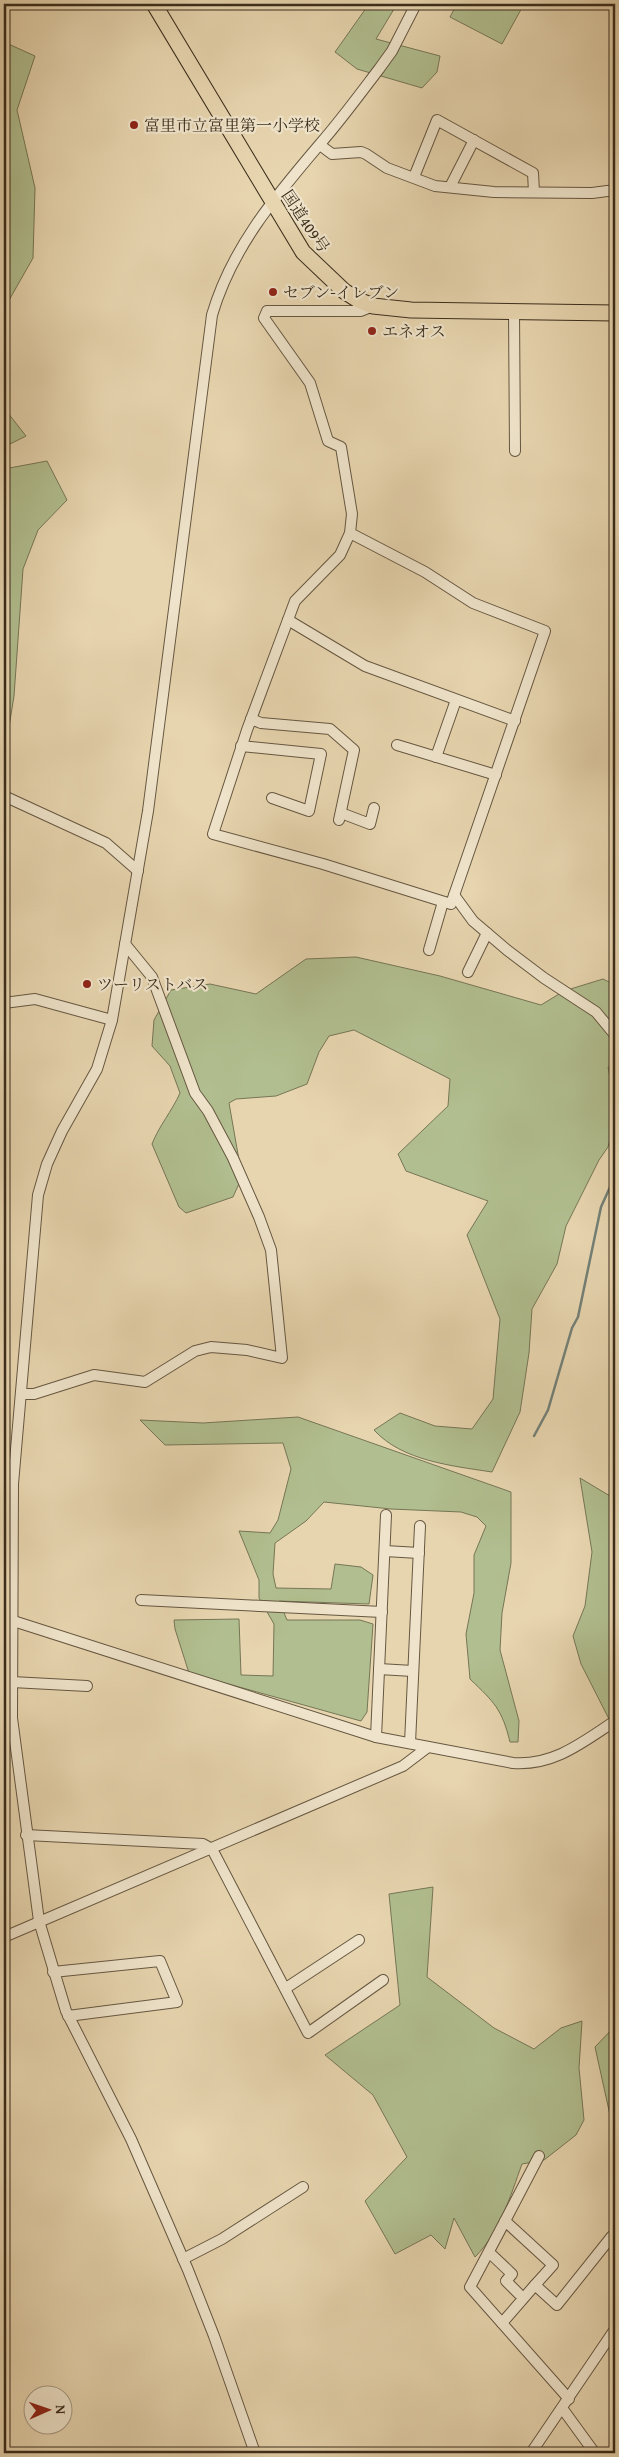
<svg xmlns="http://www.w3.org/2000/svg" width="619" height="2457" viewBox="0 0 619 2457" font-family="'Gentium Book Plus','Noto Serif JP',serif">
  <style>
    .green { fill: #b1be8f; stroke: #767656 }
    .lines { fill: none; stroke-linecap: round; stroke-linejoin: round }
    .stream { stroke: #738077; stroke-width: 2.5 }
    .minor-casing { stroke: #665741; stroke-width: 12 }
    .highway-casing { stroke: #3b2d1c; stroke-width: 17 }
    .minor { stroke: #efe4cb; stroke-width: 10 }
    .highway { stroke: #e7d5af; stroke-width: 15 }
    .poi-dot { fill: #8f2418; stroke: #efe4cb; stroke-width: 2 }
    .labels { text-anchor: middle; dominant-baseline: central; stroke-width: 4.5; stroke-linejoin: round; paint-order: stroke }
    .poi-label { font-size: 16px; fill: #3b2d1c; stroke: #efe4cb; text-anchor: start }
    .street-label { font-size: 16px; fill: #3b2d1c; stroke: #efe4cb }
  </style>
  <rect width="100%" height="100%" fill="#e7d5af"/>
  <filter id="stains"><feTurbulence type="fractalNoise" baseFrequency=".004" numOctaves="4"/><feColorMatrix values="0 0 0 0 .2 0 0 0 0 .09 0 0 0 0 .02 0 0 0 .5 -.17"/></filter>
  <radialGradient id="worn" r=".72"><stop offset=".6" stop-color="#630" stop-opacity="0"/><stop offset="1" stop-color="#630" stop-opacity=".3"/></radialGradient>
  <!-- green -->
  <g class="green">
    <path d="M369 4H397L376 39 440 56 437 72 422 88 357 69 335 52Z"/>
    <path d="M457 4H524L502 44 450 17Z"/>
    <path d="M4 42 35 56 17 110 35 188 33 258 4 309Z"/>
    <path d="M4 408 26 436 4 447Z"/>
    <path d="M47 461 67 500 38 530 23 569 14 696 8 733 4 738V469Z"/>
    <path d="M356 957 440 976 541 1005 564 991 603 979 615 985V1063L608 1067 615 1103V1120L608 1147 599 1160 566 1226 557 1264 532 1309 529 1353 520 1412 492 1472C453 1466 402 1461 374 1430L400 1413 435 1426 472 1429 493 1399 500 1319 467 1235 488 1201 406 1171 398 1154 448 1106 450 1079 354 1030 329 1036 319 1052 307 1084 276 1096 236 1099 229 1103 242 1177 233 1197 186 1213 179 1207 152 1144C159 1126 172 1111 180 1093L170 1066 152 1046 154 1020 171 990 210 984 256 994 306 959Z"/>
    <path d="M298 1417 511 1492V1563L502 1613 500 1650 519 1721 518 1742H510C502 1709 494 1702 470 1679L466 1634 474 1593V1555L486 1526 477 1517 461 1512 391 1509 324 1502 306 1521 275 1543 273 1574 276 1588 331 1589 335 1564 361 1567 373 1575 369 1604 279 1601 287 1620H360L373 1624 367 1712 361 1721 189 1673 175 1629 174 1620 239 1619 241 1675 273 1676 274 1624 259 1598V1580L239 1531 270 1533 278 1520 291 1469 283 1443 165 1445 140 1420 203 1423Z"/>
    <path d="M580 1478 615 1499V1718L610 1721 581 1664 573 1636 585 1606 592 1552Z"/>
    <path d="M433 1887 427 1977 494 2028 534 2049 561 2028 582 2021 579 2068 584 2120 576 2135 544 2160 522 2164C510 2197 500 2232 475 2257L454 2218 445 2249 431 2235 395 2254 365 2201 407 2157 373 2095 325 2055 400 2005 389 1894Z"/>
    <path d="M615 2026V2120L610 2115 595 2047Z"/>
  </g>
  <g class="lines">
    <!-- stream -->
    <path class="stream" d="M534 1436 548 1410 572 1328 578 1317 601 1207 615 1176"/>
    <defs>
      <g id="minor">
        <path d="M320 145 332 154 361 152 366 154 387 168 435 186 494 192 592 193 615 190"/>
        <path d="M414 177 437 120 533 173 534 192"/>
        <path d="M450 187 474 140"/>
        <path d="M514 312 515 451"/>
        <path d="M350 533 425 572 473 603 545 631 451 904 323 864 213 834 247 730 295 601 340 555 350 533 352 514 341 447 328 441 310 383 264 318 267 311H361L373 306"/>
        <path d="M288 620 365 666 515 721"/>
        <path d="M251 719 261 723 330 729 354 750 339 820"/>
        <path d="M397 745 496 775"/>
        <path d="M241 746 321 754 309 811 272 798"/>
        <path d="M436 757 456 700"/>
        <path d="M4 796 106 843 138 871"/>
        <path d="M341 813 370 824 374 808"/>
        <path d="M454 895 473 921 507 950 544 978 596 1012 615 1035"/>
        <path d="M429 950 443 902"/>
        <path d="M468 972 487 933"/>
        <path d="M4 1003 35 999 112 1020"/>
        <path d="M21 1394H34L94 1375 145 1382 195 1351 211 1347 247 1350 282 1358 271 1250 259 1217 233 1158 208 1111 195 1093 152 977 125 944"/>
        <path d="M385 1551 419 1553"/>
        <path d="M141 1600 382 1612"/>
        <path d="M4 1618 376 1737 513 1763C554 1766 583 1742 615 1721"/>
        <path d="M379 1669 413 1671"/>
        <path d="M12 1682 87 1686"/>
        <path d="M376 1737 386 1515"/>
        <path d="M410 1743 420 1526"/>
        <path d="M26 1835 203 1844 212 1849 308 2033 383 1980"/>
        <path d="M4 1937 403 1766 428 1747"/>
        <path d="M53 1972 160 1961 177 2002 68 2016"/>
        <path d="M286 1988 359 1940"/>
        <path d="M539 2156 505 2221 553 2265 535 2285 557 2305 612 2236"/>
        <path d="M505 2221 470 2287 569 2399"/>
        <path d="M492 2255 512 2274 506 2281 519 2294"/>
        <path d="M183 2259 222 2239 303 2187"/>
        <path d="M502 2323 535 2285"/>
        <path d="M562 2408 594 2452"/>
        <path d="M255 2453 214 2336 188 2270 131 2139 66 2011 39 1921 12 1718 13 1484 38 1195 47 1164 62 1131 97 1069 112 1020 148 811 212 315C232 247 275 197 320 144 341 120 360 94 379 69L392 51 416 4"/>
        <path d="M531 2453 615 2329"/>
      </g>
      <path id="highway" d="M154 4 303 252 344 291 358 300 373 306 411 310 615 313"/>
    </defs>
    <!-- minor casing -->
    <use href="#minor" class="minor-casing"/>
    <!-- highway casing -->
    <use href="#highway" class="highway-casing"/>
    <!-- minor -->
    <use href="#minor" class="minor"/>
    <!-- highway -->
    <use href="#highway" class="highway"/>
  </g>
  <!-- markers -->
  <g class="poi-dot">
    <circle cx="134" cy="125" r="5"/>
    <circle cx="273" cy="292" r="5"/>
    <circle cx="372" cy="331" r="5"/>
    <circle cx="87" cy="984" r="5"/>
  </g>
  <g class="labels">
    <!-- poi labels -->
    <g class="poi-label">
      <text x="144" y="125">富里市立富里第一小学校</text>
      <text x="283" y="292">セブン-イレブン</text>
      <text x="382" y="331">エネオス</text>
      <text x="97" y="984">ツーリストバス</text>
    </g>
    <!-- street labels -->
    <g class="street-label">
      <text transform="translate(306 221) rotate(56)">国道409号</text>
    </g>
  </g>
  <!-- margin -->
  <rect width="619" height="2457" fill="none" stroke="#e7d5af" stroke-width="20"/>
  <rect x="5" y="5" width="609" height="2447" fill="none" stroke="#3b2d1c" stroke-width="2.5"/>
  <rect x="10" y="10" width="599" height="2437" fill="none" stroke="#3b2d1c"/>
  <!-- north arrow -->
  <g transform="translate(48 2410) rotate(88)"><circle r="24" fill="#efe4cb" stroke="#a79b85"/>
  <path d="M0-4L9 19L0 12L-9 19Z" fill="#8f2418"/>
  <text y="-8" font-size="14" font-weight="bold" text-anchor="middle" fill="#3b2d1c">N</text>
  </g>
  <rect width="100%" height="100%" filter="url(#stains)"/>
  <rect width="100%" height="100%" fill="url(#worn)"/>
</svg>
